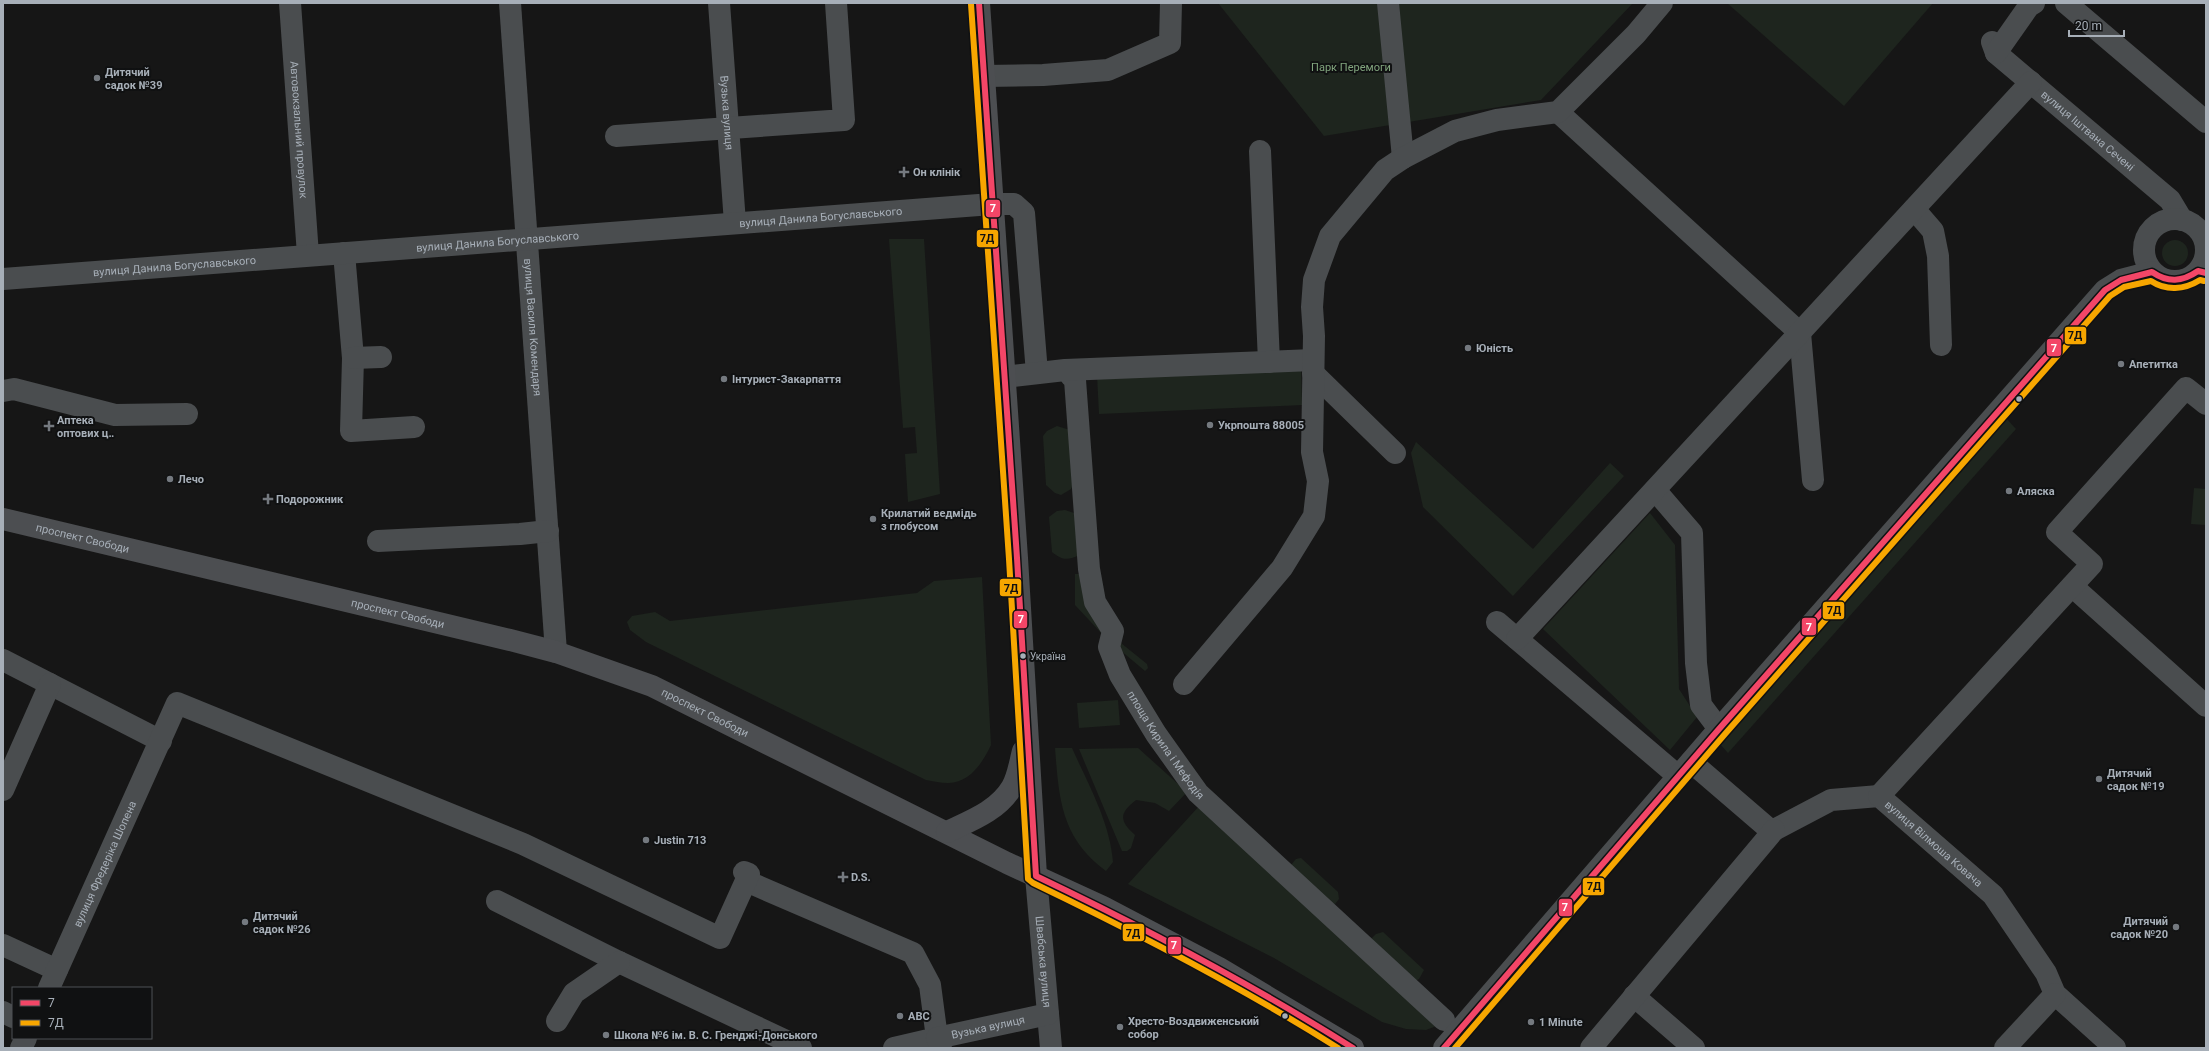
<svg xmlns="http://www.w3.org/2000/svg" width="2209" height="1051" viewBox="0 0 2209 1051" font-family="Roboto,sans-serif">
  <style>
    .green { fill: #1e251e }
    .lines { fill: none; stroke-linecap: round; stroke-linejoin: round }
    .minor { stroke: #4a4d4f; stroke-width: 22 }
    .major { stroke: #4c4e51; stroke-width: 22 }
    .bus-1-casing { stroke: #101112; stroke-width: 9 }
    .bus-2-casing { stroke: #101112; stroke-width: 9 }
    .bus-1 { stroke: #f34667; stroke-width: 6 }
    .bus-2 { stroke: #f7a600; stroke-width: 6 }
    .poi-dot { fill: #74797f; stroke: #101112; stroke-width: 1.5 }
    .bus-dot { fill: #a7afb8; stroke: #101112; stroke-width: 1.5 }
    .labels { text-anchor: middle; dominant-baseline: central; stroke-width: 4; stroke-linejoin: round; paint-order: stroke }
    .bus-label { font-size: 10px; fill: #a7afb8; stroke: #101112; text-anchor: start }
    .park-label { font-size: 11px; fill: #81a47d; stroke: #101112 }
    .poi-label { font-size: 11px; font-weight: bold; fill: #a7afb8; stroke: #101112; text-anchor: start }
    .street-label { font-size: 11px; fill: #a7afb8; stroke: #101112 }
    .line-badge { stroke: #101112; stroke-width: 1.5 }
    .badge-label { font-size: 11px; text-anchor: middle; font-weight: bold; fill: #fff }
    .pale-badge-label { font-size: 11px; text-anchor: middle; font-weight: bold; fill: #111 }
  </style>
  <rect width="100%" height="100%" fill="#161616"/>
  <!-- green -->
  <g class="green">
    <path d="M1218 3H1633L1541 100 1324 136Z"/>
    <path d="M1727 3H1933L1844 106Z"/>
    <path d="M889 239H924L940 494 908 502 905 454 917 453 915 427 903 428Z"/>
    <circle cx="2175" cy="253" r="13"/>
    <path d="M1301 365 1302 405 1099 414 1097 375Z"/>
    <path d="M2006 418 2016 429 1728 753 1719 743Z"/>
    <path d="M1057 426 1070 430 1075 480 1071 489 1061 495 1055 493 1046 485 1043 436 1047 431Z"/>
    <path d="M1416 442 1533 549 1610 463 1624 476 1513 596 1423 507 1411 453Z"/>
    <path d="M2194 488 2206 489V525L2191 524Z"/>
    <path d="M1065 510 1077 514 1080 555C1068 560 1063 561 1052 552L1049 517 1057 511Z"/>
    <path d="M1650 513 1675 545 1679 689 1697 717 1670 750 1543 629Z"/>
    <path d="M1075 574H1083L1104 636 1075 605Z"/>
    <path d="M982 577 991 745C983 762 970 783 948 783 941 783 933 781 926 780L646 642 630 630 627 622 632 616 655 612 670 621 917 593 934 581Z"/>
    <path d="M1121 643 1147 664 1148 668 1145 671 1120 650 1118 647Z"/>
    <path d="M1118 700 1120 725 1079 728 1077 703Z"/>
    <path d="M1055 748H1072C1088 784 1110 822 1113 862L1106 871C1061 838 1059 799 1055 748Z"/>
    <path d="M1138 748 1187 792 1169 811 1155 803 1136 800C1119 813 1119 821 1135 835L1131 848 1127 851H1122L1079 749Z"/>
    <path d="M1201 804 1439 1025 1426 1030 1406 1029 1382 1022 1274 958 1128 884Z"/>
    <path d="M1301 858 1338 892 1339 899 1335 904 1329 903 1291 865 1296 859Z"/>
    <path d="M1383 932 1424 970 1419 979 1415 981 1373 942 1372 938 1376 934Z"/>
  </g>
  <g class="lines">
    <!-- minor -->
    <g class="minor">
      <path id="s1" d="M290 3 308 255"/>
      <path id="s2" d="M510 3 556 652"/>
      <path id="s3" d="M719 3 735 223"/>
      <path d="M1388 3 1403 158"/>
      <path d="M2066 3 2206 122"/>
      <path id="s4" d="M1992 42 1996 53 2170 200 2182 220"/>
      <path d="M1996 53 2029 6 2034 3"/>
      <path d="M984 76 1043 75 1108 70 1170 43 1171 3"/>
      <path d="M1558 112 1800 333 1813 480"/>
      <path d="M616 136 844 120 836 3"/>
      <path d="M1260 151 1269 362"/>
      <path d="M1914 209 1933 231 1938 256 1941 345"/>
      <circle cx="2175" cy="250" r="31"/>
      <path d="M344 253 353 358 351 431 414 427"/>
      <path id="s5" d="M3 279 992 204H1014L1024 213 1037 373"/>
      <path d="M353 358 381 357"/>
      <path d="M1313 373 1395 453"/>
      <path id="s6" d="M1071 376 1075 380 1089 569 1095 602 1113 631 1109 647 1120 675 1156 734 1198 793 1444 1020"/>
      <path d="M1004 377 1065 370 1313 360"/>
      <path d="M3 391 14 389 115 415 187 414"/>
      <path d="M1655 490 1692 533 1696 663 1701 705 1719 729"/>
      <path d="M378 541 520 534 548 531"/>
      <path d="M2072 586 2206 706"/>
      <path d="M1497 622 1678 776"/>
      <path d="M1517 639 2031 82"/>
      <path d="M3 660 161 741"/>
      <path d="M1184 684 1282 568 1314 516 1318 481 1312 452 1314 336 1312 307 1314 280 1330 236 1385 170 1403 158 1455 131 1497 120 1558 112 1636 34 1662 3"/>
      <path id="s7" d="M1691 762 1769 829 1774 830 1831 800 1879 796 1993 895 2046 973 2055 994 2115 1048"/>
      <path d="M3 790 50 684"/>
      <path d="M1879 796 2092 564 2057 532 2186 388 2206 404"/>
      <path id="s8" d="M1036 876 1051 1048"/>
      <path d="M746 881 913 953 930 985 937 1038 894 1048"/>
      <path d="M497 901 619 962 801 1048"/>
      <path d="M3 945 57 970"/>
      <path id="s9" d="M49 988 177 703 523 844 720 938 749 874 744 872"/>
      <path d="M1634 996 1694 1048"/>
      <path d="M3 1012 13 1017"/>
      <path d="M557 1021 574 993 619 962"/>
      <path d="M21 1048 26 1038"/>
      <path id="s10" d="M941 1048 937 1038 1048 1014"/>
      <path d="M1444 1048 1719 729 2105 290 2121 280 2152 272"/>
      <path d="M1591 1048 1774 830"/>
      <path d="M2005 1048 2055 994"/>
    </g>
    <!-- major -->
    <g class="major">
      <path d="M979 3 1017 558 1036 876"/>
      <path id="s11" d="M3 519 510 640 556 652 652 686 1007 863 1103 907 1219 968 1353 1048"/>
      <path d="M947 832C970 821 998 811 1012 787 1018 777 1020 762 1023 751"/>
    </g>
    <defs>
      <g id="bus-1">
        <path d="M979 3 1017 558 1036 876C1145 928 1251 984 1353 1048"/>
        <path d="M1444 1048 1719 729 2105 290 2121 280 2152 272C2168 283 2182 282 2198 271L2206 273"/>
      </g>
      <g id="bus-2">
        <path d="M971 4 1009 559 1028 879 1033 883C1137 933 1240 986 1338 1048"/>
        <path d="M1455 1048 1725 734 2110 296 2124 287 2151 281C2166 291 2184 290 2200 280L2204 281"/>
      </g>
    </defs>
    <!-- bus-1 casing -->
    <use href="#bus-1" class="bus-1-casing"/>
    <!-- bus-2 casing -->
    <use href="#bus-2" class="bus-2-casing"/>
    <!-- bus-1 -->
    <use href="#bus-1" class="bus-1"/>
    <!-- bus-2 -->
    <use href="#bus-2" class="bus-2"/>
  </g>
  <!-- markers -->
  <g class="poi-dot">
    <circle cx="97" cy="78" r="4"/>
    <path d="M902 166h4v4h4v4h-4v4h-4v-4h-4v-4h4z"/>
    <circle cx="1468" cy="348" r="4"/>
    <circle cx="2121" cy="364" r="4"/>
    <circle cx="724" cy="379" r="4"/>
    <circle cx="1210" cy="425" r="4"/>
    <path d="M47 420h4v4h4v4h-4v4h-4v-4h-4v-4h4z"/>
    <circle cx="170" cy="479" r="4"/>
    <circle cx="2009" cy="491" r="4"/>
    <path d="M266 493h4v4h4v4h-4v4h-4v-4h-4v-4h4z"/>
    <circle cx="873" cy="519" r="4"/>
    <circle cx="2099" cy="779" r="4"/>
    <circle cx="646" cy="840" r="4"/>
    <path d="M841 871h4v4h4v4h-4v4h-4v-4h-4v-4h4z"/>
    <circle cx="245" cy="922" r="4"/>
    <circle cx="2176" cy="927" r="4"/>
    <circle cx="900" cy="1016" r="4"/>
    <circle cx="1531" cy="1022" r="4"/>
    <circle cx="1120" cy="1027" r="4"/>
    <circle cx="606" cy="1035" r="4"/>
  </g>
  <g class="bus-dot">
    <circle cx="2019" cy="399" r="3.5"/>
    <circle cx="1023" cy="656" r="3.5"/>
    <circle cx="1285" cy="1016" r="3.5"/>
  </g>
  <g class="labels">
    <!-- bus labels -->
    <g class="bus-label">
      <text x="1030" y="656">Україна</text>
    </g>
    <!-- park labels -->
    <g class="park-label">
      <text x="1351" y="67">Парк Перемоги</text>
    </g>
    <!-- poi labels -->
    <g class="poi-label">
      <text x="105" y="72">Дитячий<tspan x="105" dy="13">садок №39</tspan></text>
      <text x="913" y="172">Он клінік</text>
      <text x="1476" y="348">Юність</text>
      <text x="2129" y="364">Апетитка</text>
      <text x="732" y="379">Інтурист-Закарпаття</text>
      <text x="57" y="420">Аптека<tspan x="57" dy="13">оптових ц‥</tspan></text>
      <text x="1218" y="425">Укрпошта 88005</text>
      <text x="178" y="479">Лечо</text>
      <text x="2017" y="491">Аляска</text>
      <text x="276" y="499">Подорожник</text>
      <text x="881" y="513">Крилатий ведмідь<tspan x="881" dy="13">з глобусом</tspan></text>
      <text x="2107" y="773">Дитячий<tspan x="2107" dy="13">садок №19</tspan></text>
      <text x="654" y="840">Justin 713</text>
      <text x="851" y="877">D.S.</text>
      <text x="253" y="916">Дитячий<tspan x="253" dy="13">садок №26</tspan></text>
      <text x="2168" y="921" text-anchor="end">Дитячий<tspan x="2168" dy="13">садок №20</tspan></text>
      <text x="908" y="1016">ABC</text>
      <text x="1128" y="1021">Хресто-Воздвиженський<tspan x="1128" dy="13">собор</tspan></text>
      <text x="1539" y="1022">1 Minute</text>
      <text x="614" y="1035">Школа №6 ім. В. С. Гренджі-Донського</text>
    </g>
    <!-- street labels -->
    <g class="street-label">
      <text stroke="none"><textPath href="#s3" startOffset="110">Вузька вулиця</textPath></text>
      <text stroke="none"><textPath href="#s1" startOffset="127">Автовокзальний провулок</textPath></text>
      <text stroke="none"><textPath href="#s4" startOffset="132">вулиця Іштвана Сечені</textPath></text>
      <text stroke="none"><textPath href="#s5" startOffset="820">вулиця Данила Богуславського</textPath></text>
      <text stroke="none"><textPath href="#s5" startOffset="496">вулиця Данила Богуславського</textPath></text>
      <text stroke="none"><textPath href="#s5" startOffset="172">вулиця Данила Богуславського</textPath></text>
      <text stroke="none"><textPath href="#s2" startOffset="325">вулиця Василя Комендаря</textPath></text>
      <text stroke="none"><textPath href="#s11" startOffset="82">проспект Свободи</textPath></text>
      <text stroke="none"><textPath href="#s11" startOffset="406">проспект Свободи</textPath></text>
      <text stroke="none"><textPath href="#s11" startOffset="730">проспект Свободи</textPath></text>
      <text stroke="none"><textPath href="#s6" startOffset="393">площа Кирила і Мефодія</textPath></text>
      <text stroke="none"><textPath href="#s7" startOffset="293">вулиця Вілмоша Ковача</textPath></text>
      <text stroke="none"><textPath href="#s9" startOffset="136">вулиця Фредеріка Шопена</textPath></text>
      <text stroke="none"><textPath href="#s8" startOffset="86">Швабська вулиця</textPath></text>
      <text stroke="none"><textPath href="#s10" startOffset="63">Вузька вулиця</textPath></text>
    </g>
  </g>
  <g class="line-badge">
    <rect x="985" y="199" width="16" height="19" rx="4" fill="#f34667"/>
    <rect x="976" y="229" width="23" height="19" rx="4" fill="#f7a600"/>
    <rect x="2064" y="326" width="23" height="19" rx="4" fill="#f7a600"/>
    <rect x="2046" y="338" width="16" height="19" rx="4" fill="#f34667"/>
    <rect x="999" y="578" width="23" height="19" rx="4" fill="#f7a600"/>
    <rect x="1822" y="601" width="23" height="19" rx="4" fill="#f7a600"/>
    <rect x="1013" y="610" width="15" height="19" rx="4" fill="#f34667"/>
    <rect x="1801" y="617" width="16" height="19" rx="4" fill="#f34667"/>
    <rect x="1582" y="877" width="23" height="19" rx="4" fill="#f7a600"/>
    <rect x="1558" y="898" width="15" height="19" rx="4" fill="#f34667"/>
    <rect x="1122" y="923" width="23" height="19" rx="4" fill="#f7a600"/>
    <rect x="1167" y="936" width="15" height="19" rx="4" fill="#f34667"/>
  </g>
  <g class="badge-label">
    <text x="993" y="212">7</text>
    <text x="2054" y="352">7</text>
    <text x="1021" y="623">7</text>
    <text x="1809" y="631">7</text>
    <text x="1565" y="911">7</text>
    <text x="1174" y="949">7</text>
  </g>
  <g class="pale-badge-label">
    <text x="987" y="242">7Д</text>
    <text x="2075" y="339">7Д</text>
    <text x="1011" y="592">7Д</text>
    <text x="1834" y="614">7Д</text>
    <text x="1594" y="890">7Д</text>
    <text x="1133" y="937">7Д</text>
  </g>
  <!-- border -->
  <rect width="2209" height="1051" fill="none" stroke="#a7afb8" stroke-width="8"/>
  <!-- legend -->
  <rect x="12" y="987" width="140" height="52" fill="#101112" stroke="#4c5054"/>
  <rect x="20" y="1000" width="20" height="6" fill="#f34667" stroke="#4c5054"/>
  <text x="48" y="1007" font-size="12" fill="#a7afb8">7</text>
  <rect x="20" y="1020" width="20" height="6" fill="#f7a600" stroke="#4c5054"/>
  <text x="48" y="1027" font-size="12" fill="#a7afb8">7Д</text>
  <!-- scale -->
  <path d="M2069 30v6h55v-6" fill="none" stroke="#a7afb8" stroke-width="2"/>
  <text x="2075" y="30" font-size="12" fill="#a7afb8" stroke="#101112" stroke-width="3" paint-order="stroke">20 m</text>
</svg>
